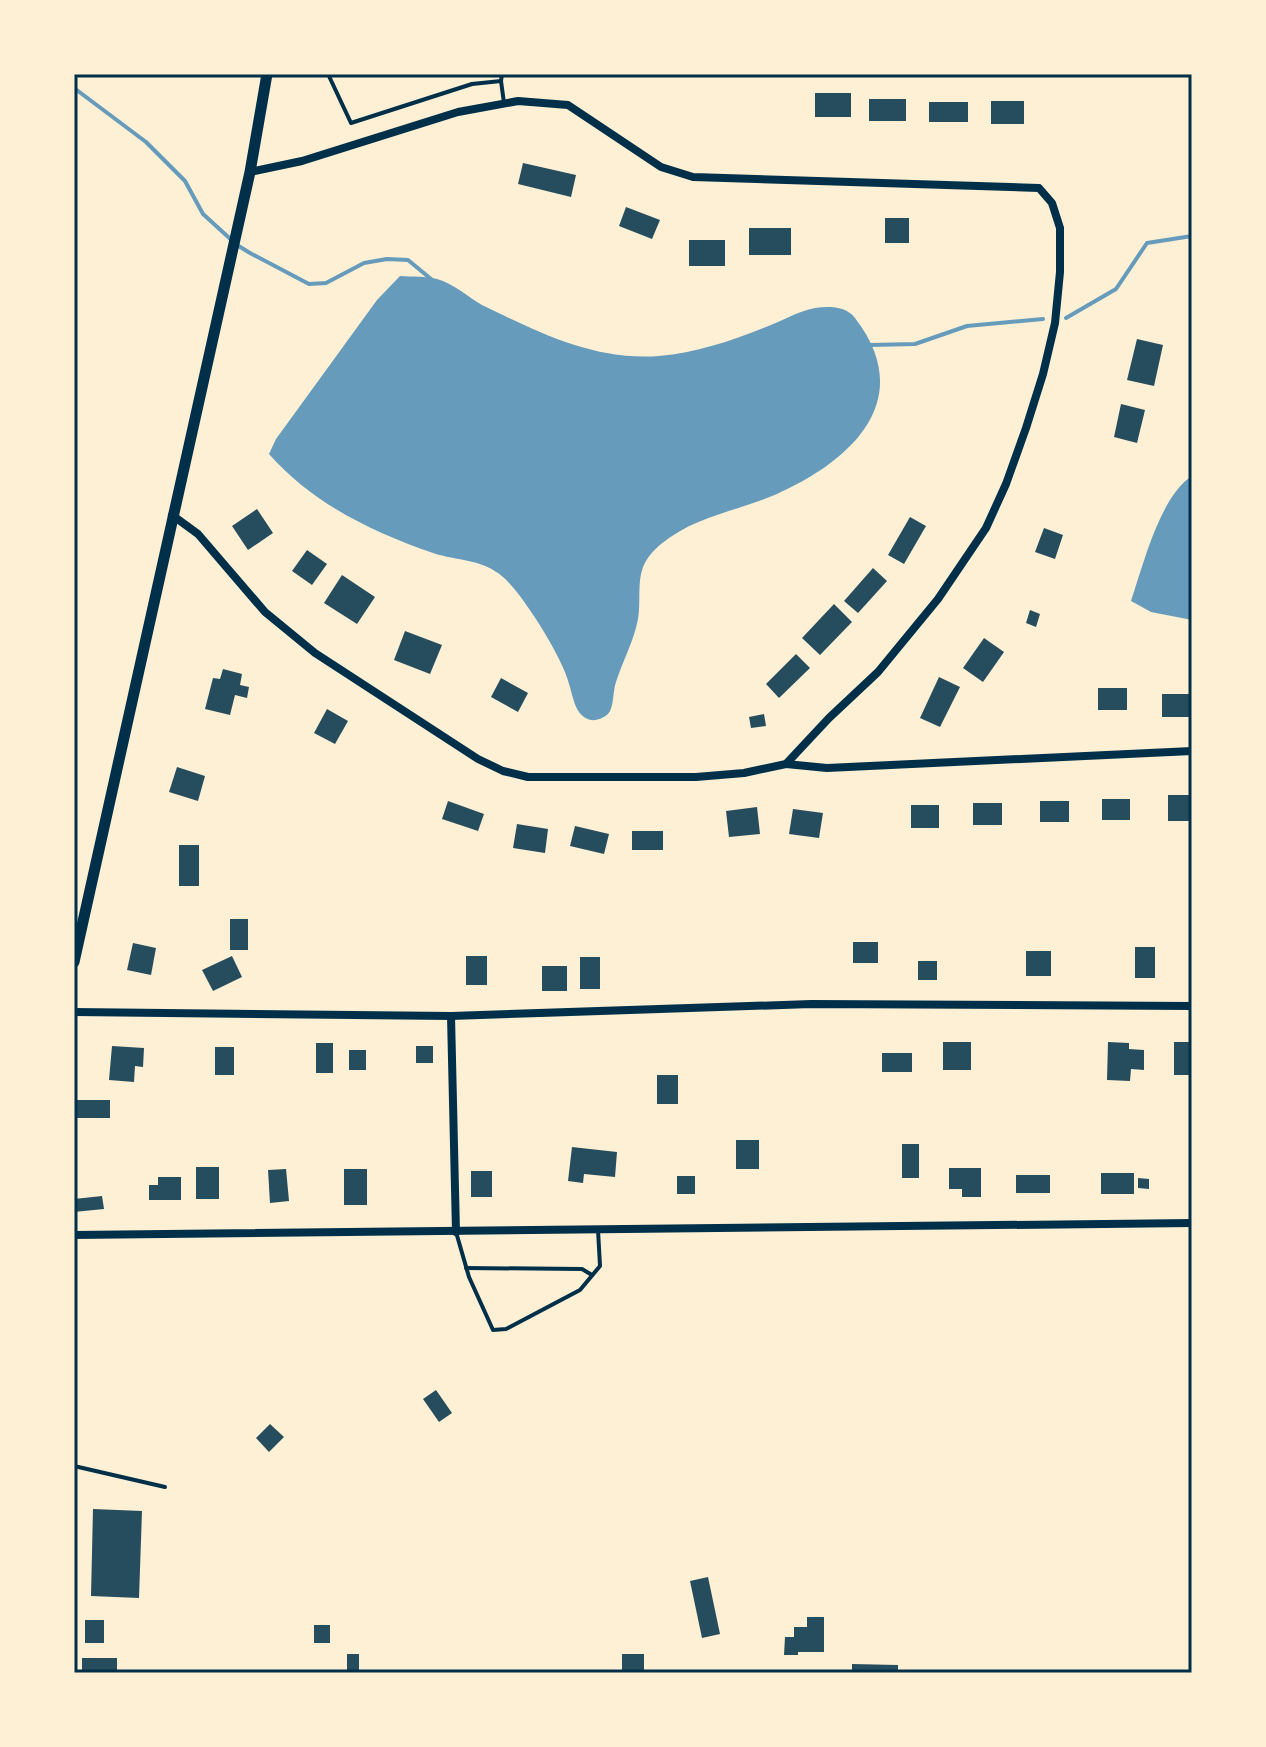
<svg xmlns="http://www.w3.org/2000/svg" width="1266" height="1747" viewBox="0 0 1266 1747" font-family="'Fira Sans',sans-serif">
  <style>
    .water { fill: #669bbc }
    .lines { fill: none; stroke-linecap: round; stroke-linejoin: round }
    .stream { stroke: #669bbc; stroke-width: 4 }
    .building { fill: #264d5e }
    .service { stroke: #003049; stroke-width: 4 }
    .minor { stroke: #003049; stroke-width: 8 }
    .tertiary { stroke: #003049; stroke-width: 11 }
    .neatline { fill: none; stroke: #003049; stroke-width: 3 }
  </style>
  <rect width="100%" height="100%" fill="#fdf0d5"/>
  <!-- water -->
  <g class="water">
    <path d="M400 276C412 277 426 276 437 279 453 283 468 297 482 305 538 332 594 361 659 356 696 353 731 341 766 327 782 321 798 311 815 308 829 306 846 306 855 318 918 400 851 461 777 494 738 511 695 516 661 544 653 551 647 557 643 567 637 583 641 602 638 619 634 641 623 660 616 682 613 690 614 703 610 711 607 717 597 721 591 720 575 717 573 696 569 684 563 658 522 593 503 577 483 559 457 561 433 553 372 532 312 503 269 454L276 439 377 300Z"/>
    <path d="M1192 476V620L1151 612 1131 601C1143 566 1160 496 1192 476Z"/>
  </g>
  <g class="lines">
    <!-- stream -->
    <g class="stream">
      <path d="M74 88 146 142 185 181 203 214 237 245 250 253 309 284 326 283 364 263 387 259 408 260 431 279"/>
      <path d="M1066 318 1116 289 1147 243 1192 236"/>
      <path d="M870 345 915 344 967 326 1043 319"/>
    </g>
  </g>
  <!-- building -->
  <g class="building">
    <rect x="815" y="93" width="36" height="24"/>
    <rect x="869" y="99" width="37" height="22"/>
    <rect x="991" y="101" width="33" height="23"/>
    <rect x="929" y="102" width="39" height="20"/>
    <path d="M523 163 576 175 571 197 518 184Z"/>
    <path d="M626 207 660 220 652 239 619 226Z"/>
    <rect x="885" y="218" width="24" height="25"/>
    <rect x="749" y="228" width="42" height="27"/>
    <rect x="689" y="240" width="36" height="26"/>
    <path d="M1137 339 1163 345 1154 386 1127 380Z"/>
    <path d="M1121 404 1145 410 1137 443 1114 437Z"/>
    <path d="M257 509 273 533 248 550 232 526Z"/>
    <path d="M910 517 926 526 904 564 888 555Z"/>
    <path d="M1044 528 1063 535 1055 559 1035 552Z"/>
    <path d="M307 550 327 564 312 585 292 571Z"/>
    <path d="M873 568 887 581 858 613 844 601Z"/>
    <path d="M342 575 375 597 357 624 324 603Z"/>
    <path d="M834 604 852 622 820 655 802 638Z"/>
    <path d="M1030 610 1040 614 1036 627 1026 623Z"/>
    <path d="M405 631 442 645 430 674 394 660Z"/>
    <path d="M984 638 1004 652 983 682 963 668Z"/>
    <path d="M796 654 810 668 779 698 766 684Z"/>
    <path d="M223 669 242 674 240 685 249 687 247 698 235 695 230 715 205 709 213 678 220 679Z"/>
    <path d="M939 677 960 687 940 727 920 718Z"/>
    <path d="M501 678 528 693 518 712 491 697Z"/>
    <rect x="1098" y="688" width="29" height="22"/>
    <rect x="1162" y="694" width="28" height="23"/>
    <path d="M327 709 348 721 335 744 314 733Z"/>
    <path d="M764 714 766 726 751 728 749 717Z"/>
    <path d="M177 767 205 776 198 801 169 792Z"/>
    <rect x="1168" y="795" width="24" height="26"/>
    <rect x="1102" y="799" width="28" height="21"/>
    <path d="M448 801 484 814 478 831 442 819Z"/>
    <rect x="1040" y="801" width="29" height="21"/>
    <rect x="973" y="803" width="29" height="22"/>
    <rect x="911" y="805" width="28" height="23"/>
    <path d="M757 807 760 834 729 837 726 811Z"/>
    <path d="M793 809 823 813 819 838 789 834Z"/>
    <path d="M517 824 548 829 545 853 513 848Z"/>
    <path d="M575 826 609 834 604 854 570 846Z"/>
    <rect x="632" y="831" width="31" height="19"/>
    <rect x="179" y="845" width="20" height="41"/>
    <rect x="230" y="919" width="18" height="31"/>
    <rect x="853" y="942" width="25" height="21"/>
    <path d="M133 943 156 948 151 975 127 970Z"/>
    <rect x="1135" y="947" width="20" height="31"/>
    <rect x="1026" y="951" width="25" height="25"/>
    <path d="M232 956 242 977 213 991 202 970Z"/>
    <rect x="466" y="956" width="21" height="29"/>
    <rect x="580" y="957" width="20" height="32"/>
    <rect x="918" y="961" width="19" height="19"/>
    <rect x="542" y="966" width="25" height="25"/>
    <rect x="943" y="1042" width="28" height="28"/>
    <path d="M1108 1042 1129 1043V1049L1144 1050V1070L1131 1069 1130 1081 1107 1080Z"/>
    <rect x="1174" y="1042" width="18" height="33"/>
    <rect x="316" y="1043" width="17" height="30"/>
    <path d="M112 1046 144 1048 143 1067 135 1066 134 1082 109 1080Z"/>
    <rect x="416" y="1046" width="17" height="17"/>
    <rect x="215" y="1047" width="19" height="28"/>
    <rect x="349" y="1050" width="17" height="20"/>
    <rect x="882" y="1053" width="30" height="19"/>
    <rect x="657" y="1075" width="21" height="29"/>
    <rect x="77" y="1100" width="33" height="18"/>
    <rect x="736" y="1140" width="23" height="29"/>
    <rect x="902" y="1144" width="17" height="34"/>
    <path d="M572 1147 617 1152 615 1177 584 1174 583 1183 568 1181Z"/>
    <rect x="196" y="1167" width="23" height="32"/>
    <path d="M949 1168H981V1197H962V1189H949Z"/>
    <path d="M286 1169 289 1201 270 1203 268 1170Z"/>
    <rect x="344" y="1169" width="23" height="36"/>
    <rect x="471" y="1171" width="21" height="26"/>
    <rect x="1101" y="1173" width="33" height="21"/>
    <rect x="1016" y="1175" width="34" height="18"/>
    <rect x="677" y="1176" width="18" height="18"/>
    <path d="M158 1177H181V1200H149V1185H158Z"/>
    <path d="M1138 1178 1149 1179V1189L1138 1188Z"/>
    <path d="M102 1196 104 1209 74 1212V1199Z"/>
    <path d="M436 1390 452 1413 439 1422 423 1399Z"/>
    <path d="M270 1424 284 1437 269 1452 256 1438Z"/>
    <path d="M93 1509 142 1511 139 1598 91 1596Z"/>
    <path d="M708 1577 720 1634 702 1638 690 1581Z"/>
    <path d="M807 1617H824V1652H798V1655H784L785 1637H794V1627H807Z"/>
    <rect x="85" y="1620" width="19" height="23"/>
    <rect x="314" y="1625" width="16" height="18"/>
    <rect x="347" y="1654" width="12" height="17"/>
    <rect x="622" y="1654" width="22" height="19"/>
    <rect x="82" y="1658" width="35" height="15"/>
    <path d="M852 1664 898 1665V1673H852Z"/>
  </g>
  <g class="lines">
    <!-- service -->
    <g class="service">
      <path d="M328 74 351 123 472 84 501 81 502 74"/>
      <path d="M501 81 504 103"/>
      <path d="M456 1232 469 1277 493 1330 506 1329 580 1290 600 1266 598 1230"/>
      <path d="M466 1268 582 1269 592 1275"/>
      <path d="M74 1466 165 1487"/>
    </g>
    <!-- minor -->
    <g class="minor">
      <path d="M172 515 198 534 265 612 315 653 478 759 503 771 528 777H696L744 773 786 764 829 718 878 672 938 599 986 528 1006 484 1026 428 1043 374 1055 323 1060 272V228L1052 203 1039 188 693 177 661 167 568 105 518 101 458 112 302 161 250 172"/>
      <path d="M786 764 827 768 1192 751"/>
      <path d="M74 1012 451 1016 811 1004 1192 1006"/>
      <path d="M451 1016 456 1232"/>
      <path d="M74 1235 1192 1223"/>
    </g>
    <!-- tertiary -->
    <path class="tertiary" d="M74 962 250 172 267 74"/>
  </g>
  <!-- border -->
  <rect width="1266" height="1747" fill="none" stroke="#fdf0d5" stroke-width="152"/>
  <rect x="76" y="76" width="1114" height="1595" class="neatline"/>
</svg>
